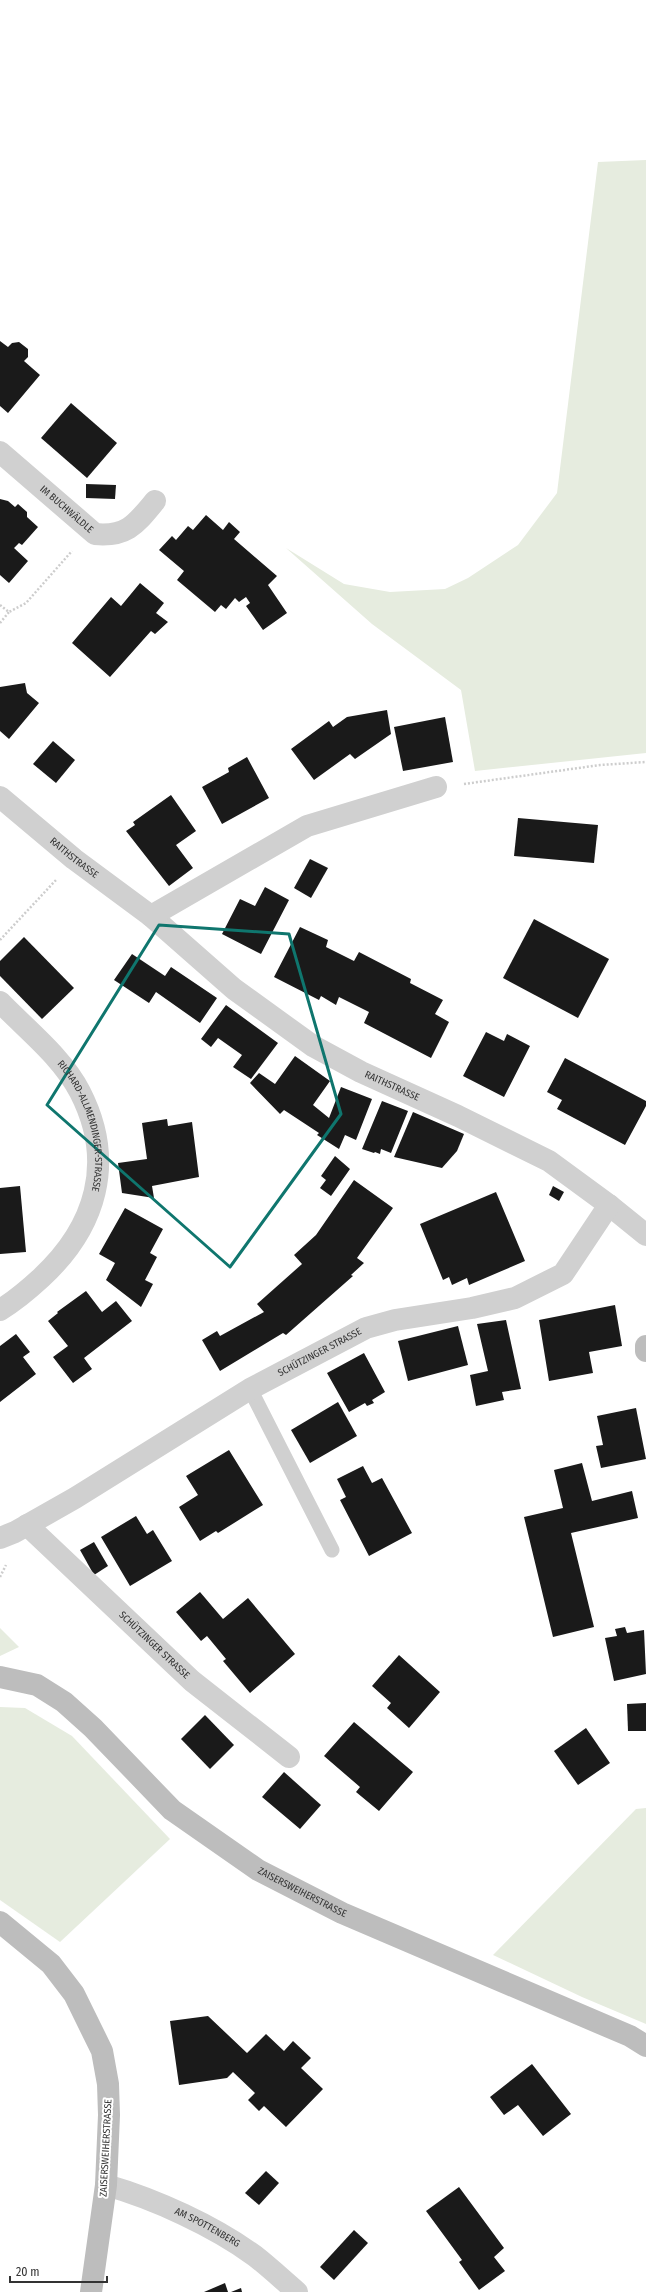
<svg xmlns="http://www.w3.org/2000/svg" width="646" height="2292" viewBox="0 0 646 2292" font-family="'Fira Sans Condensed',sans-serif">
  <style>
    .green { fill: #e6ecdf }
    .building { fill: #1a1a1a }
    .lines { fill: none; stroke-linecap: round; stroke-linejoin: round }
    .path { stroke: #cdcdcd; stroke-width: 2.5; stroke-dasharray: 2 2; stroke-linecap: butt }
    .service { stroke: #d0d0d0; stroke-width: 15 }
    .minor { stroke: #d0d0d0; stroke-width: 22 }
    .secondary { stroke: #bdbdbd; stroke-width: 22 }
    .marked { fill: none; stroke: #0f766e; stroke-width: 3; stroke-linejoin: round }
    .labels { text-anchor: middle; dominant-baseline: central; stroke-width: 4; stroke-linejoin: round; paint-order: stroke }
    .street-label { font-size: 10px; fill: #333; stroke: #fff }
  </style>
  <rect width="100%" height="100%" fill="#fff"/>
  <!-- green -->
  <g class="green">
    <path d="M646 160V753L475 771 461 690 372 624 286 548 344 584 390 592 445 589 468 578 518 545 557 493 598 162Z"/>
    <path d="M0 1628 19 1647 0 1656Z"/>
    <path d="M0 1707 25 1708 72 1736 170 1839 60 1942 0 1900Z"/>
    <path d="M646 1808V2024L582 1997 493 1955 636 1809Z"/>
  </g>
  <!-- building -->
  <g class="building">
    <path d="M0 341 8 347 12 343 19 342 28 349V357L24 361 40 375 8 413 0 406Z"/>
    <path d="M71 403 117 443 87 478 41 438Z"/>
    <path d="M86 484 116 485 115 499 86 498Z"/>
    <path d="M0 499 8 501 15 507 18 504 27 512V517L38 527 22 545 19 543 14 548 28 561 9 583 0 575Z"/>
    <path d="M206 515 223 530 229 522 240 532 234 539 277 576 268 585 287 613 263 630 246 606 250 603 246 597 239 602 235 598 226 609 221 605 215 612 177 580 184 571 159 550 172 536 176 540 188 526 193 530Z"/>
    <path d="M140 583 164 603 156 613 168 622 155 634 151 631 110 677 72 643 111 597 121 606Z"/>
    <path d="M25 683 27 693 39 703 9 739 0 731V687Z"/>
    <path d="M387 710 391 734 355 759 350 754 314 780 291 749 329 721 333 727 347 717Z"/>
    <path d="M445 717 453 762 403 771 394 727Z"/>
    <path d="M53 741 75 760 56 783 33 764Z"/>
    <path d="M247 757 269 798 222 824 202 787 229 772 228 768Z"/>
    <path d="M171 795 196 831 176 845 193 868 169 886 126 831 135 825 133 822Z"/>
    <path d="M518 818 598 825 594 863 514 856Z"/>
    <path d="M310 859 328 868 311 898 294 888Z"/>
    <path d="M265 887 289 900 261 954 222 934 240 899 255 906Z"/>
    <path d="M534 919 609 959 578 1018 503 978Z"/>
    <path d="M300 927 328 940 326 947 354 961 359 952 411 979 410 983 443 1000 435 1014 449 1022 431 1058 364 1023 369 1012 339 997 336 1005 321 996 319 1000 274 977Z"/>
    <path d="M24 937 74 988 42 1019 0 976V961Z"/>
    <path d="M132 954 165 976 171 967 217 998 200 1023 156 992 149 1003 114 980Z"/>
    <path d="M226 1005 278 1043 251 1079 233 1067 242 1055 218 1038 211 1047 201 1039Z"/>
    <path d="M486 1032 504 1041 507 1034 530 1046 504 1097 463 1076Z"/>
    <path d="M295 1056 330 1081 313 1105 329 1118 341 1087 372 1099 356 1140 345 1135 339 1149 317 1135 319 1133 284 1110 280 1114 250 1083 259 1073 275 1084Z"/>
    <path d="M565 1058 646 1101V1106L625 1145 557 1109 562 1100 547 1092Z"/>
    <path d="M382 1101 408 1111 391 1153 381 1149 380 1154 375 1152 374 1153 362 1149Z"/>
    <path d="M413 1112 464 1134 457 1151 442 1168 394 1157Z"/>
    <path d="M167 1119 168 1126 192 1122 199 1177 152 1186 154 1198 122 1193 118 1163 147 1159 142 1123Z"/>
    <path d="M335 1156 350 1169 331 1196 320 1188 326 1180 321 1176Z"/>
    <path d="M354 1180 393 1208 357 1258 364 1263 351 1275 353 1276 286 1335 283 1333 220 1371 202 1340 217 1331 220 1336 264 1312 257 1304 302 1264 294 1255 316 1235Z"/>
    <path d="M20 1186 26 1252 0 1254V1188Z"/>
    <path d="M553 1186 564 1192 559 1201 549 1195Z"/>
    <path d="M496 1192 525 1261 469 1285 467 1278 452 1285 449 1277 443 1280 420 1224Z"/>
    <path d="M125 1208 163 1229 150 1253 157 1257 145 1280 153 1284 141 1307 106 1280 115 1263 99 1254Z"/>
    <path d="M86 1291 102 1312 116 1301 132 1321 84 1358 92 1369 73 1383 53 1357 68 1346 48 1321 58 1313 57 1312Z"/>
    <path d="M615 1305 622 1346 589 1352 593 1373 549 1381 539 1320Z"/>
    <path d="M506 1320 521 1389 502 1392 504 1400 476 1406 470 1375 488 1371 477 1324Z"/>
    <path d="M458 1326 468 1365 408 1381 398 1341Z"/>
    <path d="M16 1334 30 1352 23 1357 36 1374 0 1402V1346Z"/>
    <path d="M364 1353 385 1392 372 1400 374 1403 367 1406 365 1403 349 1412 327 1373Z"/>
    <path d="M338 1402 357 1436 310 1463 291 1430Z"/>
    <path d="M636 1408 646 1459 601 1468 596 1446 603 1445 597 1416Z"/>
    <path d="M229 1450 263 1505 218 1533 216 1531 200 1541 179 1507 198 1495 186 1476Z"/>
    <path d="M582 1463 592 1501 632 1491 638 1518 571 1533 594 1627 553 1637 524 1517 563 1508 554 1470Z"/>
    <path d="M363 1466 372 1483 382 1478 412 1533 369 1556 340 1500 346 1497 337 1479Z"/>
    <path d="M136 1516 147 1534 153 1530 172 1561 130 1586 101 1537Z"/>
    <path d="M94 1542 108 1566 94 1575 80 1550Z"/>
    <path d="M200 1592 223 1619 248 1598 295 1654 250 1693 223 1661 226 1659 207 1636 201 1641 176 1612Z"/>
    <path d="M625 1627 627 1633 644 1630 646 1674 614 1681 605 1638 617 1636 615 1629Z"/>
    <path d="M399 1655 440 1692 409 1728 387 1708 391 1703 372 1686Z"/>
    <path d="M646 1703V1731H628L627 1704Z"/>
    <path d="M205 1715 234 1745 210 1769 181 1739Z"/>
    <path d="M354 1722 413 1772 379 1811 356 1792 360 1787 324 1756Z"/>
    <path d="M586 1728 610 1763 578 1785 554 1751Z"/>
    <path d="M284 1772 321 1805 300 1829 262 1797Z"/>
    <path d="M208 2016 247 2053 266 2034 284 2051 293 2041 311 2058 301 2068 323 2089 286 2127 264 2106 259 2111 248 2100 255 2093 233 2072 227 2078 179 2085 170 2021Z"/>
    <path d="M532 2064 571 2114 543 2136 518 2105 504 2115 490 2097Z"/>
    <path d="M266 2171 279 2183 259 2205 245 2193Z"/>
    <path d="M459 2187 504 2248 494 2257 505 2271 479 2290 459 2262 462 2260 426 2211Z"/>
    <path d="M354 2230 368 2243 334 2280 320 2267Z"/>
    <path d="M225 2283 228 2292H204Z"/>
    <path d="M241 2288 242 2292H231Z"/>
  </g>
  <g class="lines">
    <!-- path -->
    <g class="path">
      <path d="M0 605 9 612 26 603 72 551"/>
      <path d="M0 623 9 612"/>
      <path d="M464 784 600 765 646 762"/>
      <path d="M0 940 56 880"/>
      <path d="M0 1577 6 1565"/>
    </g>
    <!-- service -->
    <path class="service" d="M250 1389 332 1550"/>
    <!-- minor -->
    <g class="minor">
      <path id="s1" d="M0 452 95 534C127 537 136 524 155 501"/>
      <path id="s2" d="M0 797 74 859 151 916 234 989 313 1046 361 1072 458 1116 549 1161 609 1205 646 1235"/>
      <path d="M151 916 307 826 436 787"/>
      <path id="s3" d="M0 1002C27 1030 62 1057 80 1092 116 1162 96 1227 41 1278 28 1290 15 1301 0 1310"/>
      <path id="s4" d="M27 1525 192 1681 289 1757"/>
      <path id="s5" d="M0 1538 15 1532 75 1498 250 1389 366 1328 395 1320 472 1308 515 1298 563 1274 609 1205"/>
      <path id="s6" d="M106 2185C155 2199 214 2226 255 2256 269 2267 283 2280 297 2292"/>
    </g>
    <!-- secondary -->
    <g class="secondary">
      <path d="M646 1346V1351"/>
      <path id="s7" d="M0 1677 37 1685 64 1702 93 1728 172 1810 258 1870 342 1913 630 2036 646 2046"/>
      <path d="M0 1922 51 1964 74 1994 102 2051 108 2084 109 2115 106 2185 91 2292"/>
    </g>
  </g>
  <!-- marked area -->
  <path class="marked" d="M159 925 289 934 341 1114 230 1267 47 1105Z"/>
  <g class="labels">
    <!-- street labels -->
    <g class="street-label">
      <text stroke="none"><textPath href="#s1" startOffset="88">IM BUCHWÄLDLE</textPath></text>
      <text stroke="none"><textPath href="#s2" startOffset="96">RAITHSTRASSE</textPath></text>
      <text stroke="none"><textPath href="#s2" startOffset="489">RAITHSTRASSE</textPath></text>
      <text stroke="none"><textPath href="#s3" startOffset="154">RICHARD-ALLMENDINGER-STRASSE</textPath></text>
      <text stroke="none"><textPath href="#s5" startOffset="370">SCHÜTZINGER STRASSE</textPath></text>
      <text stroke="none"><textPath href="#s4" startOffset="175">SCHÜTZINGER STRASSE</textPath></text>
      <text stroke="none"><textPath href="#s7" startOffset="377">ZAISERSWEIHERSTRASSE</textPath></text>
      <text transform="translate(106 2148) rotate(-87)">ZAISERSWEIHERSTRASSE</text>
      <text stroke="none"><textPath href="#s6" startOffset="110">AM SPOTTENBERG</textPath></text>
    </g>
  </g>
  <!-- scale -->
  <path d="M10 2276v6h97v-6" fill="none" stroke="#333333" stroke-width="2"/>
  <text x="16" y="2276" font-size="12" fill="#333333" stroke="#ffffff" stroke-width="3" paint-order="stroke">20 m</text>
</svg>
